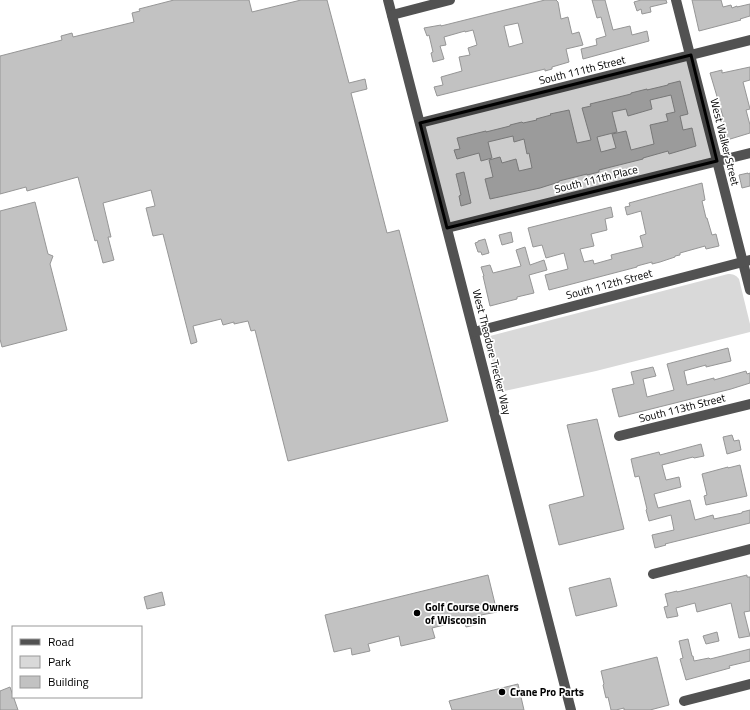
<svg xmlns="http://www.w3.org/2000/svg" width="750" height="710" viewBox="0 0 750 710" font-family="'Titillium Web',sans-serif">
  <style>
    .green { fill: #d9d9d9 }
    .building { fill: #c2c2c2; stroke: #969696; fill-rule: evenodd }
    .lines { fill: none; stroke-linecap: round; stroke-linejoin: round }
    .minor { stroke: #525252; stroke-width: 10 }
    .marked { fill: #000; fill-opacity: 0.2; stroke: #000; stroke-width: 3; stroke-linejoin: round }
    .poi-dot { fill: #000; stroke: #fff; stroke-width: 1.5 }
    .labels { text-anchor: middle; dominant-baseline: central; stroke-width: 3.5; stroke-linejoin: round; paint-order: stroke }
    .street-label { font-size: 11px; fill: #000; stroke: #fff }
    .poi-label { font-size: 11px; font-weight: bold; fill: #000; stroke: #fff; text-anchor: start }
  </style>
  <rect width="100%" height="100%" fill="#fff"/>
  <!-- green -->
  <path class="green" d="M728 274C733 274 736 275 739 279L750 324V332L596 371 500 392 488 343V340L490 336Z"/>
  <!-- building -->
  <g class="building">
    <path d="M174 0H249L252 12 301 0H327L349 83 365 79 367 89 351 93 387 233 399 230 448 421 288 461 255 330 251 331 248 321 234 324V322L223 325 221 319 193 326 197 342 191 344 163 234 153 236 146 208 155 206 151 190 103 203 111 237H108L114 260 103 263 97 240 95 241 78 177 27 191 26 187 0 194V56L62 40 61 36 72 33 73 37 134 22 132 13 140 11 139 9Z"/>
    <path d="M545 0H556L558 2 561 19 568 17 572 34 579 32 583 45 566 49 569 62 552 67V69L545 71V69L437 96 434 87 443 85 441 77 462 71 459 57 470 55 468 48 477 45 473 30 465 32V31L444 37 446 45 440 46 444 59 433 62 431 53 433 52 429 35 427 36 424 28 441 25V26ZM518 23 523 43 509 47 504 26Z"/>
    <path d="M592 0H605L613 30 630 26 632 35 647 31 649 41 583 59 581 49 597 45 596 39 606 36 601 17 597 18Z"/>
    <path d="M641 0H666L667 3 650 7 651 12 642 14 641 9 637 11 634 2Z"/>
    <path d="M692 0H721L723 7 731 5 732 8 737 6V7L750 4V16L740 19 741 20 699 31Z"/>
    <path d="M750 67V80L743 82 750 109 746 110 750 125V133L727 140 722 121 724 120 710 73 722 70V73Z"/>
    <path d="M680 81 688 114 680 116 683 130 692 128 696 146 669 154 668 151 643 158V159L599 170V172L587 175V174L559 181V182L540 188 490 199 485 179 493 177 489 160 500 157 502 163 516 159 519 171 532 168 529 153 527 154 524 139 514 142 513 136 488 142 492 158 481 161 479 153 457 159 454 150 460 149 457 138 486 131V132L510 126V125L522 122 523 123 537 120 536 119 551 115 550 114 569 110 577 143 591 140 582 108 591 106 590 104 631 94V93L647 89V90L668 85V84ZM671 95 675 112 666 114 668 121 650 125 654 144 631 150 626 131 612 134 616 148 601 152 597 137 617 132 612 112 626 109 628 116 652 109 650 100Z"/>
    <path d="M464 172 471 203 461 206 459 196 461 195 456 174Z"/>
    <path d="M748 173V174L750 173V186L742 188 739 175Z"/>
    <path d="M702 183 705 200 702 201 706 218H707L712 235 716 234 719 246 706 249 705 246 680 253V255L675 256V257L660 262 652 264V262L637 266V267L549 290 545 275 568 269 564 253 546 258 542 245 533 247 528 228 611 207 613 217 605 219 607 230 591 234 594 246 580 249 584 262 593 260 594 264 612 259 611 255 643 247 640 236 646 234 641 211 627 215 625 207 630 206 629 203Z"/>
    <path d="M35 202 48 254 53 256 50 264 67 330 2 347 0 339V211Z"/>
    <path d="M511 232 513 242 502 245 499 235Z"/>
    <path d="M485 239 489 253 482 255 481 252H478L475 243 478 242V241Z"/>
    <path d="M525 247 530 265 544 260 547 270 529 275 534 293 517 297V299L490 306 483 276H484L481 267 490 265 493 273 521 266 516 250Z"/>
    <path d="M728 348 731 361 706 367V365L684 371 687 385 714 378V380L746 371 747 374 750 373V383L731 389 619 417 612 389 634 384 631 372 653 367 656 376 643 379 647 397 674 390 667 364Z"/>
    <path d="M597 419 624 529 559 545 549 505 584 496 567 425Z"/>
    <path d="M732 435 734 441 739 440 741 450 727 454 723 437Z"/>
    <path d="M701 444 704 456 694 458 693 457 662 465 666 480 679 477 681 487 654 494 658 508 690 500 695 520 713 515 714 519 742 513V512L750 510V523L665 544 666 545 655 548 652 535 674 530 671 515 649 521 646 510 647 509 639 476 635 477 631 459 659 452 660 455Z"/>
    <path d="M740 465 747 496 706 505 704 496 707 495 702 474 728 467V468Z"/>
    <path d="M488 575 497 612 481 615 483 623 466 627 464 620 432 628 435 638 401 646 399 636 368 644 370 651 352 655 351 648 334 652 325 615Z"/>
    <path d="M747 575V577H750V611L744 612 750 636 739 638 731 603 697 612 695 603 676 608 678 616 667 618 664 607 668 606 665 594 677 591V592Z"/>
    <path d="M610 578 617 606 576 616 569 588Z"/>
    <path d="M162 592 165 605 147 609 144 597Z"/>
    <path d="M717 632 719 641 706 644 703 636Z"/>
    <path d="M688 639 692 656H693L694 661 709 658 710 659 750 649V661L729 666 730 668 686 680 680 659 683 658 679 641Z"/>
    <path d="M657 657 669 705 650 710H624V708L616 710H611L608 697 606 698 605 694 603 685 604 684 601 671Z"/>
    <path d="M518 684 524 710H452L449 701Z"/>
    <path d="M10 687 18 710H0V691Z"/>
  </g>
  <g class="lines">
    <!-- minor -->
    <g class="minor">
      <path d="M388 0 571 710"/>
      <path d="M676 0 750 290"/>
      <path d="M392 15 450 0"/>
      <path d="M420 123 750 40"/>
      <path d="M447 228 750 153"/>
      <path d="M474 332 750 260"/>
      <path d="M619 436 750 404"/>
      <path d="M653 574 750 549"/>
      <path d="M684 701 750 684"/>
    </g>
  </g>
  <!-- marked area -->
  <path class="marked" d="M691 55 717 161 447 228 420 123Z"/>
  <!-- markers -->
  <g class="poi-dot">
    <circle cx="417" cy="613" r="4"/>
    <circle cx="502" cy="692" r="4"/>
  </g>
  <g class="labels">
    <!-- street labels -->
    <g class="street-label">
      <text transform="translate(582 70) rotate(-14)">South 111th Street</text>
      <text transform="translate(725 142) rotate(76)">West Walker Street</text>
      <text transform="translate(596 179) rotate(-14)">South 111th Place</text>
      <text transform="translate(609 284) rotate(-15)">South 112th Street</text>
      <text transform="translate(492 352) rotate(76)">West Theodore Trecker Way</text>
      <text transform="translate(682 408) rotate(-14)">South 113th Street</text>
    </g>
    <!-- poi labels -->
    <g class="poi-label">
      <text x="425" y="607">Golf Course Owners<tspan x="425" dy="13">of Wisconsin</tspan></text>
      <text x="510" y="692">Crane Pro Parts</text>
    </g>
  </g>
  <!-- legend -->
  <rect x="12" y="626" width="130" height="72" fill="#ffffff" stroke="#999999"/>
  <rect x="20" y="639" width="20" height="6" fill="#525252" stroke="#999999"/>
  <text x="48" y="646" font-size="12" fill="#000000">Road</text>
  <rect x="20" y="656" width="20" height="12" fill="#d9d9d9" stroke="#999999"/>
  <text x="48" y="666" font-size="12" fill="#000000">Park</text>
  <rect x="20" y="676" width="20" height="12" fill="#c2c2c2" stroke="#999999"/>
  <text x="48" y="686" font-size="12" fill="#000000">Building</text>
</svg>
